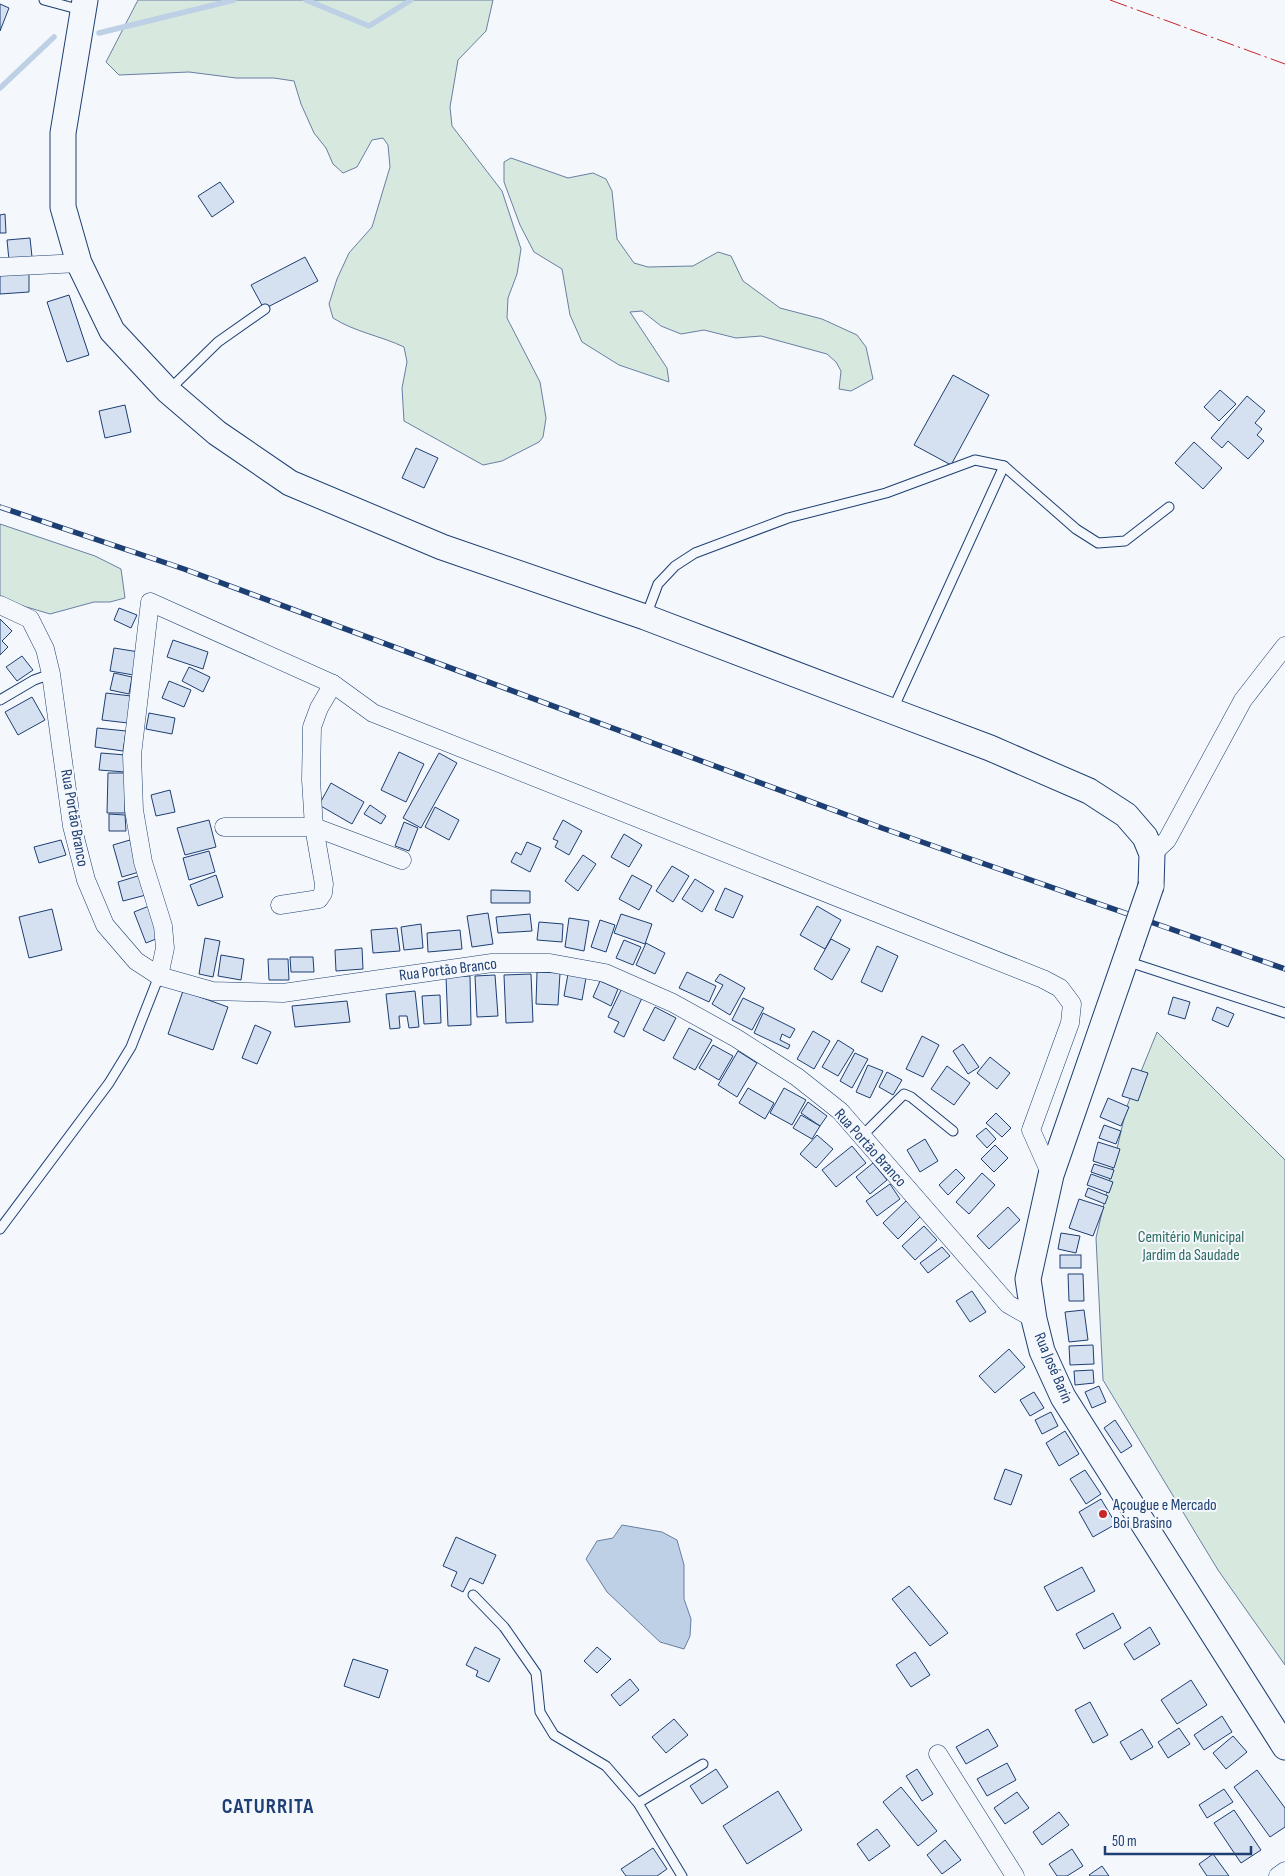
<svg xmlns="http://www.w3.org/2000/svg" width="1285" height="1876" viewBox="0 0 1285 1876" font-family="'Sofia Sans Condensed',sans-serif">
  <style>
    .green { fill: #d7e8df; stroke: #687fa3 }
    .water { fill: #bed0e5; stroke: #687fa3 }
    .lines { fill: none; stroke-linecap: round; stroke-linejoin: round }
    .stream { stroke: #bed0e5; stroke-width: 5.5 }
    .building { fill: #d5e0f0; stroke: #1d3f73 }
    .service-casing { stroke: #1d3f73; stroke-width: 11 }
    .minor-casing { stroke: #1d3f73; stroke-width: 19 }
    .secondary-casing { stroke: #1d3f73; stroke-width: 27 }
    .service { stroke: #f4f7fb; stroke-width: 9 }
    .minor { stroke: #f4f7fb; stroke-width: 18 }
    .secondary { stroke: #f4f7fb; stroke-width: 25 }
    .rail-casing { stroke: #1d3f73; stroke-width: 5.5 }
    .rail { stroke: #f4f7fb; stroke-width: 4; stroke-dasharray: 11; stroke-linecap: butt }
    .secondary-bridge-casing { stroke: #1d3f73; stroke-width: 27; stroke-linecap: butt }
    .secondary-bridge { stroke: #f4f7fb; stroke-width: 25 }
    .power { stroke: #c62828; stroke-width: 1; stroke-dasharray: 18 4 2.5 4; stroke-linecap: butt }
    .poi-dot { fill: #c62828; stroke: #f4f7fb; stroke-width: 2 }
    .labels { text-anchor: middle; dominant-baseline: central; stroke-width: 4; stroke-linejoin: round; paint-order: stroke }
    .street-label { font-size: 16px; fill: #1d3f73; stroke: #f4f7fb }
    .park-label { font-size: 16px; fill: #2c6c60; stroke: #f4f7fb }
    .poi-label { font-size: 16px; fill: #1d3f73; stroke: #f4f7fb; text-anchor: start }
    .district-label { font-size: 21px; font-weight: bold; letter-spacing: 1px; fill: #1d3f73; stroke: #f4f7fb }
  </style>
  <rect width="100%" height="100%" fill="#f4f7fb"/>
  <!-- green -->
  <g class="green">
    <path d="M138 0H493L486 31 458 60 450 107 452 126 502 191 521 249 517 274 508 298 507 318 540 382 546 418 543 437 539 442 502 461 483 465 404 421 402 388 407 362 404 347C381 336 355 332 333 318L329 304 337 279 349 253 372 227 390 167 388 145 383 138 372 140 357 167 343 173 333 164 326 148 314 133 301 104 294 81 274 78H236L189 72 119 75 106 62Z"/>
    <path d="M511 158 568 178 593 173 606 179 612 191 617 239 634 263 648 267 693 266 718 252 731 256 743 281 780 308 822 319 857 335 866 347 873 379 851 391 839 389 841 371 836 362 827 354 761 336 736 338 704 330 681 334 661 326 642 311 630 312 667 368 669 382 619 365 582 342 570 315 562 269 534 252 520 225 504 182V162Z"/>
    <path d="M0 524 95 556 121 569 125 598 110 602H94L50 614 0 599Z"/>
    <path d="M1157 1032 1285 1160V1665L1218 1570 1103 1380 1096 1238 1127 1106Z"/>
  </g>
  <!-- water -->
  <path class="water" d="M622 1525 662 1532 677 1540 684 1565V1599L691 1619 690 1636 684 1649 660 1642 607 1592 586 1559 597 1541 613 1538Z"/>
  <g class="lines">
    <!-- stream -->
    <g class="stream">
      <path d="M306 0 369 26 411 0"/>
      <path d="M99 33 234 0"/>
      <path d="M0 88 54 37"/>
    </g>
  </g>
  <!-- building -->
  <g class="building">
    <path d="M0 4 9 8 0 31Z"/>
    <path d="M220 182 234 202 212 217 198 196Z"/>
    <path d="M5 214 6 233H0V215Z"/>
    <path d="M30 238 32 257 9 260 7 240Z"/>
    <path d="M305 257 318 281 264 309 251 285Z"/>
    <path d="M29 274V292L0 294V275Z"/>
    <path d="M69 295 89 355 67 362 47 302Z"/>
    <path d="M953 375 989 395 951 465 914 445Z"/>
    <path d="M1220 390 1236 404 1219 421 1204 407Z"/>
    <path d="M1247 396 1265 411 1255 423 1262 429 1257 435 1264 441 1248 459 1228 441 1222 448 1211 438Z"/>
    <path d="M125 405 131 432 105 438 99 411Z"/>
    <path d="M1194 442 1222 468 1203 489 1175 463Z"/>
    <path d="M416 448 438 458 424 488 402 478Z"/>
    <path d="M119 608 137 615 131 628 114 620Z"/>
    <path d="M0 619 12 631 2 641 8 647 0 655Z"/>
    <path d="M173 640 208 652 203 669 167 657Z"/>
    <path d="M114 648 139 652 134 675 110 671Z"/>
    <path d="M22 656 33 670 17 681 6 667Z"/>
    <path d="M189 667 210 677 203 692 182 681Z"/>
    <path d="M114 673 132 677 129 694 110 690Z"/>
    <path d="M169 681 191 690 184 707 162 698Z"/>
    <path d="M106 693 131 696 128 723 102 720Z"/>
    <path d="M32 697 45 720 18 735 5 712Z"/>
    <path d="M149 713 175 718 172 734 146 729Z"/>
    <path d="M97 728 126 731 123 751 95 747Z"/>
    <path d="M399 752 424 764 406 802 381 790Z"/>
    <path d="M101 753 126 755 125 772 99 770Z"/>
    <path d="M439 753 457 763 421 828 403 818Z"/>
    <path d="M108 773H125V813H107Z"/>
    <path d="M331 783 364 802 352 824 319 805Z"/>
    <path d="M170 790 175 812 156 816 151 795Z"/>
    <path d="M370 805 386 816 381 824 364 814Z"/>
    <path d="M435 807 459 820 449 840 425 827Z"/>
    <path d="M109 814 125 815 126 831H109Z"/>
    <path d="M209 820 216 847 185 855 177 828Z"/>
    <path d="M563 820 582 831 569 855 555 847 558 841 553 839Z"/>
    <path d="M404 822 418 828 409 851 395 846Z"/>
    <path d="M624 834 642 845 629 867 611 857Z"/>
    <path d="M61 840 66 855 39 863 34 847Z"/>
    <path d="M130 840 139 872 122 877 113 845Z"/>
    <path d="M527 842 541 848 530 872 511 862 516 852 521 855Z"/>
    <path d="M209 851 215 872 189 880 183 858Z"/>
    <path d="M583 855 596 864 578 891 565 881Z"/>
    <path d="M672 866 689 876 673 902 656 891Z"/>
    <path d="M141 875 146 895 123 901 118 882Z"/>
    <path d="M216 875 223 897 198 906 190 885Z"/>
    <path d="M632 875 652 886 639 910 619 899Z"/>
    <path d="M695 879 714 891 702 912 682 899Z"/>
    <path d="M725 888 743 896 733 918 715 910Z"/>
    <path d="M491 890 530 891V903H491Z"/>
    <path d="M149 906 161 937 146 943 134 912Z"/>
    <path d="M817 906 841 920 825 949 800 935Z"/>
    <path d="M52 909 62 950 29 958 19 917Z"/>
    <path d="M488 913 493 944 472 947 467 916Z"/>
    <path d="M530 914 532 931 498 933 496 917Z"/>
    <path d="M621 914 652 924 645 944 614 933Z"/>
    <path d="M569 918 589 921 584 951 565 947Z"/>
    <path d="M600 920 615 925 606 952 591 947Z"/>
    <path d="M539 922 563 924 562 942 537 940Z"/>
    <path d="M421 924 423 948 404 950 401 927Z"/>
    <path d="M397 928 400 951 373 953 371 930Z"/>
    <path d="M460 930 462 949 428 952 427 933Z"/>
    <path d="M205 938 220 941 213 977 199 974Z"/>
    <path d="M831 939 850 949 832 980 814 969Z"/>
    <path d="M624 940 641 947 633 965 616 958Z"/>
    <path d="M646 943 665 953 655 974 636 965Z"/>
    <path d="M877 946 898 956 882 992 861 982Z"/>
    <path d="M362 948 363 969 336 971 335 950Z"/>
    <path d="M221 955 244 959 241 980 218 976Z"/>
    <path d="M290 957H313L314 972H291Z"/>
    <path d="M268 959H288L289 980H269Z"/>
    <path d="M537 972 560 973 558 1005 536 1004Z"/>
    <path d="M687 972 716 986 709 1002 679 988Z"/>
    <path d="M531 974 533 1022 506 1023 504 975Z"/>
    <path d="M568 974 586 978 582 1000 564 996Z"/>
    <path d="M720 974 745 988 730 1015 712 1004 723 985 715 981Z"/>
    <path d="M495 975 498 1016 477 1017 475 976Z"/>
    <path d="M470 976 471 1025 448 1026 446 977Z"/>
    <path d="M600 981 618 989 611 1006 593 997Z"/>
    <path d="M622 988 642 998 624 1037 614 1032 619 1022 608 1017Z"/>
    <path d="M183 991 228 1007 213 1050 168 1034Z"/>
    <path d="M415 991 419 1027 409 1028 407 1016H399L400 1028 390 1029 386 994Z"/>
    <path d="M440 995 441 1023 424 1024 422 996Z"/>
    <path d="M1173 997 1190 1002 1185 1019 1168 1014Z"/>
    <path d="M743 998 764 1008 752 1030 732 1020Z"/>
    <path d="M347 1001 350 1022 295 1027 292 1006Z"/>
    <path d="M655 1007 676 1018 664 1041 643 1030Z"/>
    <path d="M1217 1007 1234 1014 1228 1027 1212 1020Z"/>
    <path d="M763 1013 795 1029 790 1038 782 1034 780 1040 790 1045 788 1049 754 1033Z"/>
    <path d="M255 1025 271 1032 257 1064 242 1058Z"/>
    <path d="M689 1028 712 1040 695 1070 673 1058Z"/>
    <path d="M813 1031 830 1041 814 1069 797 1059Z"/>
    <path d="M922 1036 939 1045 923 1077 906 1069Z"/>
    <path d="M838 1040 854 1050 838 1076 822 1067Z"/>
    <path d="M963 1044 979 1067 968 1074 953 1051Z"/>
    <path d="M713 1045 733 1056 719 1080 699 1068Z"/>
    <path d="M738 1051 757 1063 737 1097 718 1085Z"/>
    <path d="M855 1053 868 1059 852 1088 840 1081Z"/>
    <path d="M990 1057 1010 1073 997 1089 977 1073Z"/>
    <path d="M868 1065 883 1071 870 1098 856 1092Z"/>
    <path d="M947 1066 970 1083 954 1105 931 1089Z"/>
    <path d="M1132 1068 1148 1073 1138 1101 1122 1096Z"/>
    <path d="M887 1072 902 1080 893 1095 879 1087Z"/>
    <path d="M748 1088 774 1103 765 1119 739 1103Z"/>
    <path d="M784 1088 806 1100 792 1125 770 1113Z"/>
    <path d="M1108 1098 1129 1107 1121 1126 1100 1117Z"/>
    <path d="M808 1102 827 1116 820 1126 801 1113Z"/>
    <path d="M996 1113 1011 1128 1002 1137 986 1123Z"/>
    <path d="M801 1115 820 1126 812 1139 793 1128Z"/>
    <path d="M1104 1125 1121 1131 1116 1144 1099 1138Z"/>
    <path d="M986 1128 996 1139 987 1148 976 1136Z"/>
    <path d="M817 1135 833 1149 816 1168 800 1154Z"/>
    <path d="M925 1139 938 1161 920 1172 907 1150Z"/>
    <path d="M1098 1142 1120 1149 1114 1168 1093 1161Z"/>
    <path d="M995 1145 1008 1158 994 1172 981 1159Z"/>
    <path d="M852 1146 866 1163 836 1187 822 1170Z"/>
    <path d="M873 1163 887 1180 870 1194 856 1177Z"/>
    <path d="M1094 1164 1114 1170 1111 1179 1091 1172Z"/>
    <path d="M956 1169 965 1178 948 1195 939 1185Z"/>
    <path d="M982 1173 995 1185 969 1214 956 1202Z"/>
    <path d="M1091 1174 1113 1182 1109 1193 1087 1185Z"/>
    <path d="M890 1184 900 1199 877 1216 866 1201Z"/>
    <path d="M1088 1188 1108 1196 1105 1204 1085 1196Z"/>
    <path d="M1079 1199 1104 1207 1093 1236 1069 1228Z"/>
    <path d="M906 1201 921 1216 898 1239 883 1223Z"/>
    <path d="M1008 1207 1020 1220 989 1249 977 1236Z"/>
    <path d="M924 1226 937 1240 915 1260 902 1246Z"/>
    <path d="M1061 1233 1080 1236 1076 1253 1058 1249Z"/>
    <path d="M942 1247 950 1256 928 1273 920 1263Z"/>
    <rect x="1060" y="1255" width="21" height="13"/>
    <path d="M1068 1274H1083L1084 1301H1069Z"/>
    <path d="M972 1291 986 1312 970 1322 956 1301Z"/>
    <path d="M1084 1310 1088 1340 1069 1342 1065 1312Z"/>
    <path d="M1093 1345 1094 1364 1070 1365 1069 1346Z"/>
    <path d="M1009 1349 1025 1367 995 1393 979 1376Z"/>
    <path d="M1093 1370 1094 1383 1075 1385 1074 1371Z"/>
    <path d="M1099 1386 1106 1402 1092 1408 1085 1392Z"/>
    <path d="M1034 1392 1044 1408 1030 1416 1020 1400Z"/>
    <path d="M1051 1412 1058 1426 1042 1434 1035 1420Z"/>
    <path d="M1115 1420 1132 1446 1121 1453 1104 1428Z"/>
    <path d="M1065 1431 1079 1454 1059 1466 1046 1443Z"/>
    <path d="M1005 1469 1022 1475 1011 1505 994 1499Z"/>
    <path d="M1085 1470 1101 1494 1086 1504 1070 1479Z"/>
    <path d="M1101 1499 1116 1524 1093 1537 1079 1512Z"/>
    <path d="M456 1537 496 1555 483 1584 470 1578 463 1592 451 1586 457 1572 443 1566Z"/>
    <path d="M1082 1567 1095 1591 1057 1611 1044 1587Z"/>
    <path d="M909 1586 948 1633 930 1646 892 1599Z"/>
    <path d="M1113 1613 1121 1628 1084 1649 1076 1634Z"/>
    <path d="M1150 1627 1160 1644 1134 1660 1124 1644Z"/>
    <path d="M475 1647 500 1659 489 1682 476 1676 478 1671 466 1665Z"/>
    <path d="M597 1647 611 1659 597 1673 584 1661Z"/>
    <path d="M915 1652 930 1675 911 1687 896 1665Z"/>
    <path d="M353 1659 388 1670 379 1698 344 1686Z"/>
    <path d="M630 1679 639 1690 620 1706 611 1695Z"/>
    <path d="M1191 1680 1207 1705 1177 1724 1161 1700Z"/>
    <path d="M1090 1702 1108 1735 1093 1743 1075 1710Z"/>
    <path d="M1222 1716 1232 1732 1204 1750 1194 1735Z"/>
    <path d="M674 1719 688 1735 666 1753 652 1737Z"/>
    <path d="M1179 1728 1190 1744 1168 1758 1158 1742Z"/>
    <path d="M988 1729 998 1746 966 1764 956 1747Z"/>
    <path d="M1142 1729 1153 1747 1131 1760 1120 1742Z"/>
    <path d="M1233 1736 1247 1752 1226 1769 1213 1753Z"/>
    <path d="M1007 1763 1016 1780 987 1796 977 1779Z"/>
    <path d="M716 1769 728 1787 702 1804 690 1786Z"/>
    <path d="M917 1769 933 1794 922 1801 906 1776Z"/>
    <path d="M1257 1770 1285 1808V1827L1270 1837 1234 1787Z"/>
    <path d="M901 1787 937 1831 918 1846 883 1802Z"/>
    <path d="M1224 1789 1233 1802 1207 1818 1199 1805Z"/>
    <path d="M778 1791 802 1830 747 1864 723 1826Z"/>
    <path d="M1017 1792 1029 1808 1005 1824 994 1808Z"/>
    <path d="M1234 1810 1261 1850 1241 1863 1214 1823Z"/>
    <path d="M1059 1812 1069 1825 1042 1845 1033 1832Z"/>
    <path d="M877 1829 890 1846 869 1861 857 1844Z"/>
    <path d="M945 1840 961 1860 942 1874 927 1855Z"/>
    <path d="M653 1848 667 1869 657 1876H626L621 1869Z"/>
    <path d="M1072 1849 1083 1866 1067 1876H1057L1049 1864Z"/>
    <path d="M1213 1854 1229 1876H1207L1199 1864Z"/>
    <path d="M1102 1866 1109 1876H1090L1089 1875Z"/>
  </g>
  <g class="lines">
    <defs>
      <g id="service">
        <path d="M44 0 81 10"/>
        <path d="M168 391 218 342 265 309"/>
        <path d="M646 616 658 584 675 566 695 553 788 518 886 493 975 460 1004 466"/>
        <path d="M0 700 34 680 51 674"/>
        <path d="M893 709 1004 466 1076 529 1098 543 1125 541 1169 507"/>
        <path d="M1126 961 1285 1013"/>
        <path d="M861 1137 904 1094 911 1097 953 1131"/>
        <path d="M0 1229 109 1083 131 1047 159 976"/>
        <path d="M473 1595 504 1627 536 1673 540 1712 554 1735 606 1766 638 1803 682 1876"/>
        <path d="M638 1803 703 1764"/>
      </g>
      <g id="minor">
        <path d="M0 267 79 263"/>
        <path d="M0 605 30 619 45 649 51 674 72 826 86 880 105 925 136 961 159 976 212 991 283 993 492 963H550L605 973 673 1003 736 1038 797 1077 840 1111 1008 1304 1034 1319"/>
        <path d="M224 827H314L402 860"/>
        <path d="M1152 854 1167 840 1243 700 1285 646"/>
        <path d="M280 905 319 899 323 893 324 884 314 827 311 780 312 727 319 708 333 684"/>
        <path d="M159 976 165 948 163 926 143 862 134 810 132 755 150 602 333 684 373 713 1043 979 1060 988 1072 1004 1070 1023 1031 1130 1051 1175"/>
        <path d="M938 1754 1015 1876"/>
        <path d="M1278 1876 1285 1871"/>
      </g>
      <g id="secondary">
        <path d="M85 0 63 133V207L79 263 112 331 168 391 217 433 290 483 442 547 645 617 892 711 990 748 1089 791 1126 815 1145 837 1152 854 1151 886"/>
        <path d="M1131 944 1051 1175 1028 1279 1034 1319 1042 1351 1063 1397 1285 1747"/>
      </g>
    </defs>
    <!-- service casing -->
    <use href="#service" class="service-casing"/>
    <!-- minor casing -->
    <use href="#minor" class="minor-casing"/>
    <!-- secondary casing -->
    <use href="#secondary" class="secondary-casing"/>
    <!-- service -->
    <use href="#service" class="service"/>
    <!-- minor -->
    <use href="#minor" class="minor"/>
    <!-- secondary -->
    <use href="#secondary" class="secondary"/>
    <defs>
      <path id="rail" d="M0 507 184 569 882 828 1285 969"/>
    </defs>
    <!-- rail casing -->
    <use href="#rail" class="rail-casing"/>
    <!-- rail -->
    <use href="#rail" class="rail"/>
    <defs>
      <path id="secondary-bridge" d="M1131 944 1151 886"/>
    </defs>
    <!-- secondary-bridge casing -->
    <use href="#secondary-bridge" class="secondary-bridge-casing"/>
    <!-- secondary-bridge -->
    <use href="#secondary-bridge" class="secondary-bridge"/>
    <!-- power -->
    <path class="power" d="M1110 0 1285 64"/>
  </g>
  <!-- markers -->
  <circle class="poi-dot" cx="1103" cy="1514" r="5"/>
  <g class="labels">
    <!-- street labels -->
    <g class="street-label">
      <text transform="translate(74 818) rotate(80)">Rua Portão Branco</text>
      <text transform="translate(448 970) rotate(-7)">Rua Portão Branco</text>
      <text transform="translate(870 1148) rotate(48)">Rua Portão Branco</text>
      <text transform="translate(1053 1368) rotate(67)">Rua José Barin</text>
    </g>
    <!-- park labels -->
    <g class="park-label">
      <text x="1191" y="1237">Cemitério Municipal<tspan x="1191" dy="18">Jardim da Saudade</tspan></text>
    </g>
    <!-- poi labels -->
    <g class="poi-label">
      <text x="1113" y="1505">Açougue e Mercado<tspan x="1113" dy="18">Boi Brasino</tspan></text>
    </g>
    <!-- district labels -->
    <g class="district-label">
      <text x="268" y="1806">CATURRITA</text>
    </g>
  </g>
  <!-- scale -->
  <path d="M1105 1846v8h146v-8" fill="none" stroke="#1d3f73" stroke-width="2.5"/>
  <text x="1112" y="1846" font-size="15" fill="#1d3f73" stroke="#f4f7fb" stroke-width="4" paint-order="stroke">50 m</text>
</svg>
